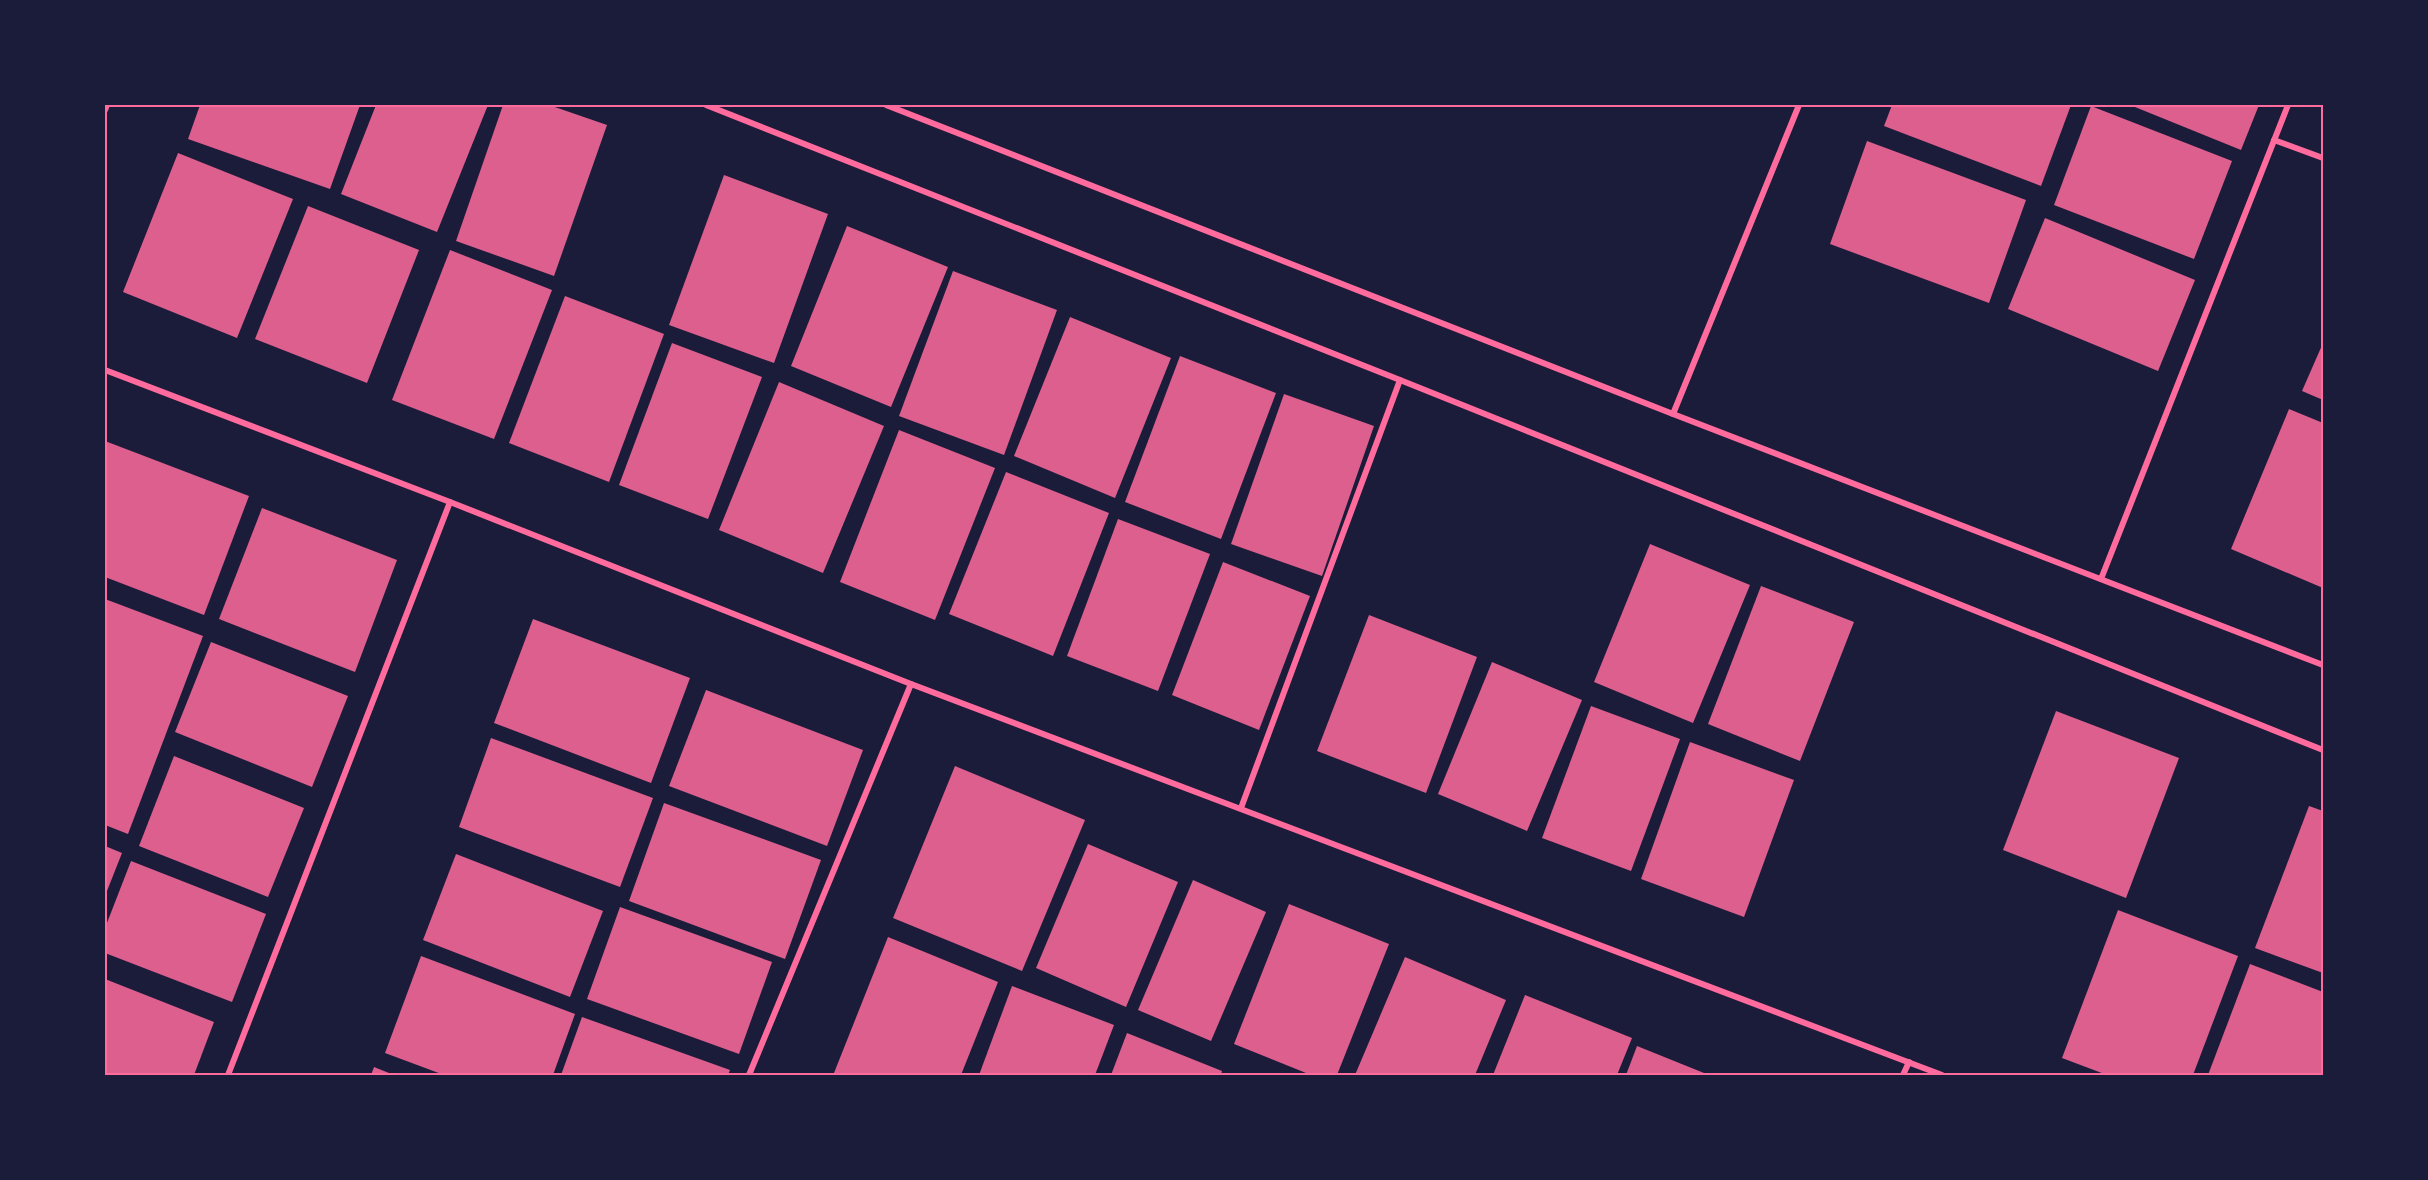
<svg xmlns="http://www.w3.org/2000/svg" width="2428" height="1180" viewBox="0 0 2428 1180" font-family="Manrope,sans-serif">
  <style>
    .building { fill: #dd5f8e }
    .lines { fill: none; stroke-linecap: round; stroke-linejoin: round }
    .minor { stroke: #ff6b9d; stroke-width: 6 }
    .neatline { fill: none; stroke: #ff6b9d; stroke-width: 2 }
  </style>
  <rect width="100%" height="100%" fill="#1b1b3a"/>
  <!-- building -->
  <g class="building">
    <path d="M200 105H360L330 189 188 139Z"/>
    <path d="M376 105H488L437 232 341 194Z"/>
    <path d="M503 105H549L607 125 554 276 456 241Z"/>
    <path d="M1892 105H2071L2041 186 1884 126Z"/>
    <path d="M2130 105H2259L2241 150Z"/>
    <path d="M2091 106 2232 161 2194 259 2054 205Z"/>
    <path d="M1867 141 2026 200 1989 303 1830 244Z"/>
    <path d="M178 153 293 199 237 338 123 292Z"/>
    <path d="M724 175 828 214 774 363 669 325Z"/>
    <path d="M308 206 419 250 367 383 255 339Z"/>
    <path d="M2045 218 2195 280 2158 371 2008 309Z"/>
    <path d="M847 226 948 267 891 407 791 366Z"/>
    <path d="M450 250 552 290 494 439 392 400Z"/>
    <path d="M953 271 1057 310 1004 455 899 416Z"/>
    <path d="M565 296 664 334 609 482 509 443Z"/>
    <path d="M1070 317 1171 358 1115 498 1014 456Z"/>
    <path d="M672 343 762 377 708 519 619 485Z"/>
    <path d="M2323 343V400L2302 391Z"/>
    <path d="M1180 356 1276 393 1221 539 1125 502Z"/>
    <path d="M779 382 884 426 823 573 719 530Z"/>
    <path d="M1284 394 1374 426 1322 576 1231 544Z"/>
    <path d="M2289 409 2323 423V588L2231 549Z"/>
    <path d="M899 430 995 468 935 620 840 582Z"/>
    <path d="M105 441 249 496 204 615 105 577Z"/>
    <path d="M1006 472 1109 513 1053 656 949 614Z"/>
    <path d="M262 508 397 560 355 672 219 619Z"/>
    <path d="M1118 519 1210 554 1158 691 1067 656Z"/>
    <path d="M1650 544 1750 585 1693 723 1594 682Z"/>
    <path d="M1223 562 1310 596 1259 730 1172 695Z"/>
    <path d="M1761 586 1854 622 1800 761 1708 724Z"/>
    <path d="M105 599 203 636 128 834 105 825Z"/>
    <path d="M1369 615 1477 657 1426 793 1317 751Z"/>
    <path d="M533 619 690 678 651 783 494 723Z"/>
    <path d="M211 642 348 696 312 787 175 732Z"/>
    <path d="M1492 662 1582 700 1527 831 1438 794Z"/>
    <path d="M706 690 863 750 827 846 669 786Z"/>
    <path d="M1591 706 1680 739 1631 871 1542 838Z"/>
    <path d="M2056 711 2179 758 2126 898 2003 850Z"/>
    <path d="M491 738 653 798 620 887 459 827Z"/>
    <path d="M1690 742 1794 780 1744 917 1641 879Z"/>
    <path d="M174 756 304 808 268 897 139 846Z"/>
    <path d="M955 766 1085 820 1022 971 893 918Z"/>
    <path d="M664 803 821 860 785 959 629 901Z"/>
    <path d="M2309 806 2323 811V973L2255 948Z"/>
    <path d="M1088 844 1178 882 1126 1007 1036 968Z"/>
    <path d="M105 846 122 853 105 896Z"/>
    <path d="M456 854 603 911 570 997 423 940Z"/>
    <path d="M131 861 266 914 232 1002 105 953V928Z"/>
    <path d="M1193 880 1266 912 1211 1041 1138 1010Z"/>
    <path d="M1289 904 1389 944 1337 1075H1311L1234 1044Z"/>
    <path d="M620 907 772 962 739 1054 587 999Z"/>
    <path d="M2118 910 2238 956 2193 1075H2107L2062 1058Z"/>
    <path d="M888 937 998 982 961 1075 834 1073Z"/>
    <path d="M421 956 575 1014 553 1075H444L385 1053Z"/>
    <path d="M1405 957 1506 1000 1475 1075H1355Z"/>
    <path d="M2250 964 2323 992V1075H2208Z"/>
    <path d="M105 979 214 1022 194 1075H105Z"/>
    <path d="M1012 986 1114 1025 1095 1075H979Z"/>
    <path d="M1525 995 1632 1038 1617 1075H1493Z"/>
    <path d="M582 1017 730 1070 728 1075H561Z"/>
    <path d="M1127 1033 1222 1071 1221 1075H1111Z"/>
    <path d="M1637 1046 1709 1075H1626Z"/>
    <path d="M374 1067 394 1075H371Z"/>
  </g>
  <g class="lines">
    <!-- minor -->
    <g class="minor">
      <path d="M706 105 1400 380 2323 750"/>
      <path d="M886 105 1673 414 2323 665"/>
      <path d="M105 110 107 105"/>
      <path d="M2274 140 2323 158"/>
      <path d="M105 370 450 502 911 684 1942 1075"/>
      <path d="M1673 414 1799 105"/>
      <path d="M2101 579 2288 105"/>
      <path d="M1241 808 1400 380"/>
      <path d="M228 1075 450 502"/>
      <path d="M749 1075 911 684"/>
      <path d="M1903 1075 1909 1062"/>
    </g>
  </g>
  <!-- border -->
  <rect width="2428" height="1180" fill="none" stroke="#1b1b3a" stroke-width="213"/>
  <rect x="106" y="106" width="2216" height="968" class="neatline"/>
</svg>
